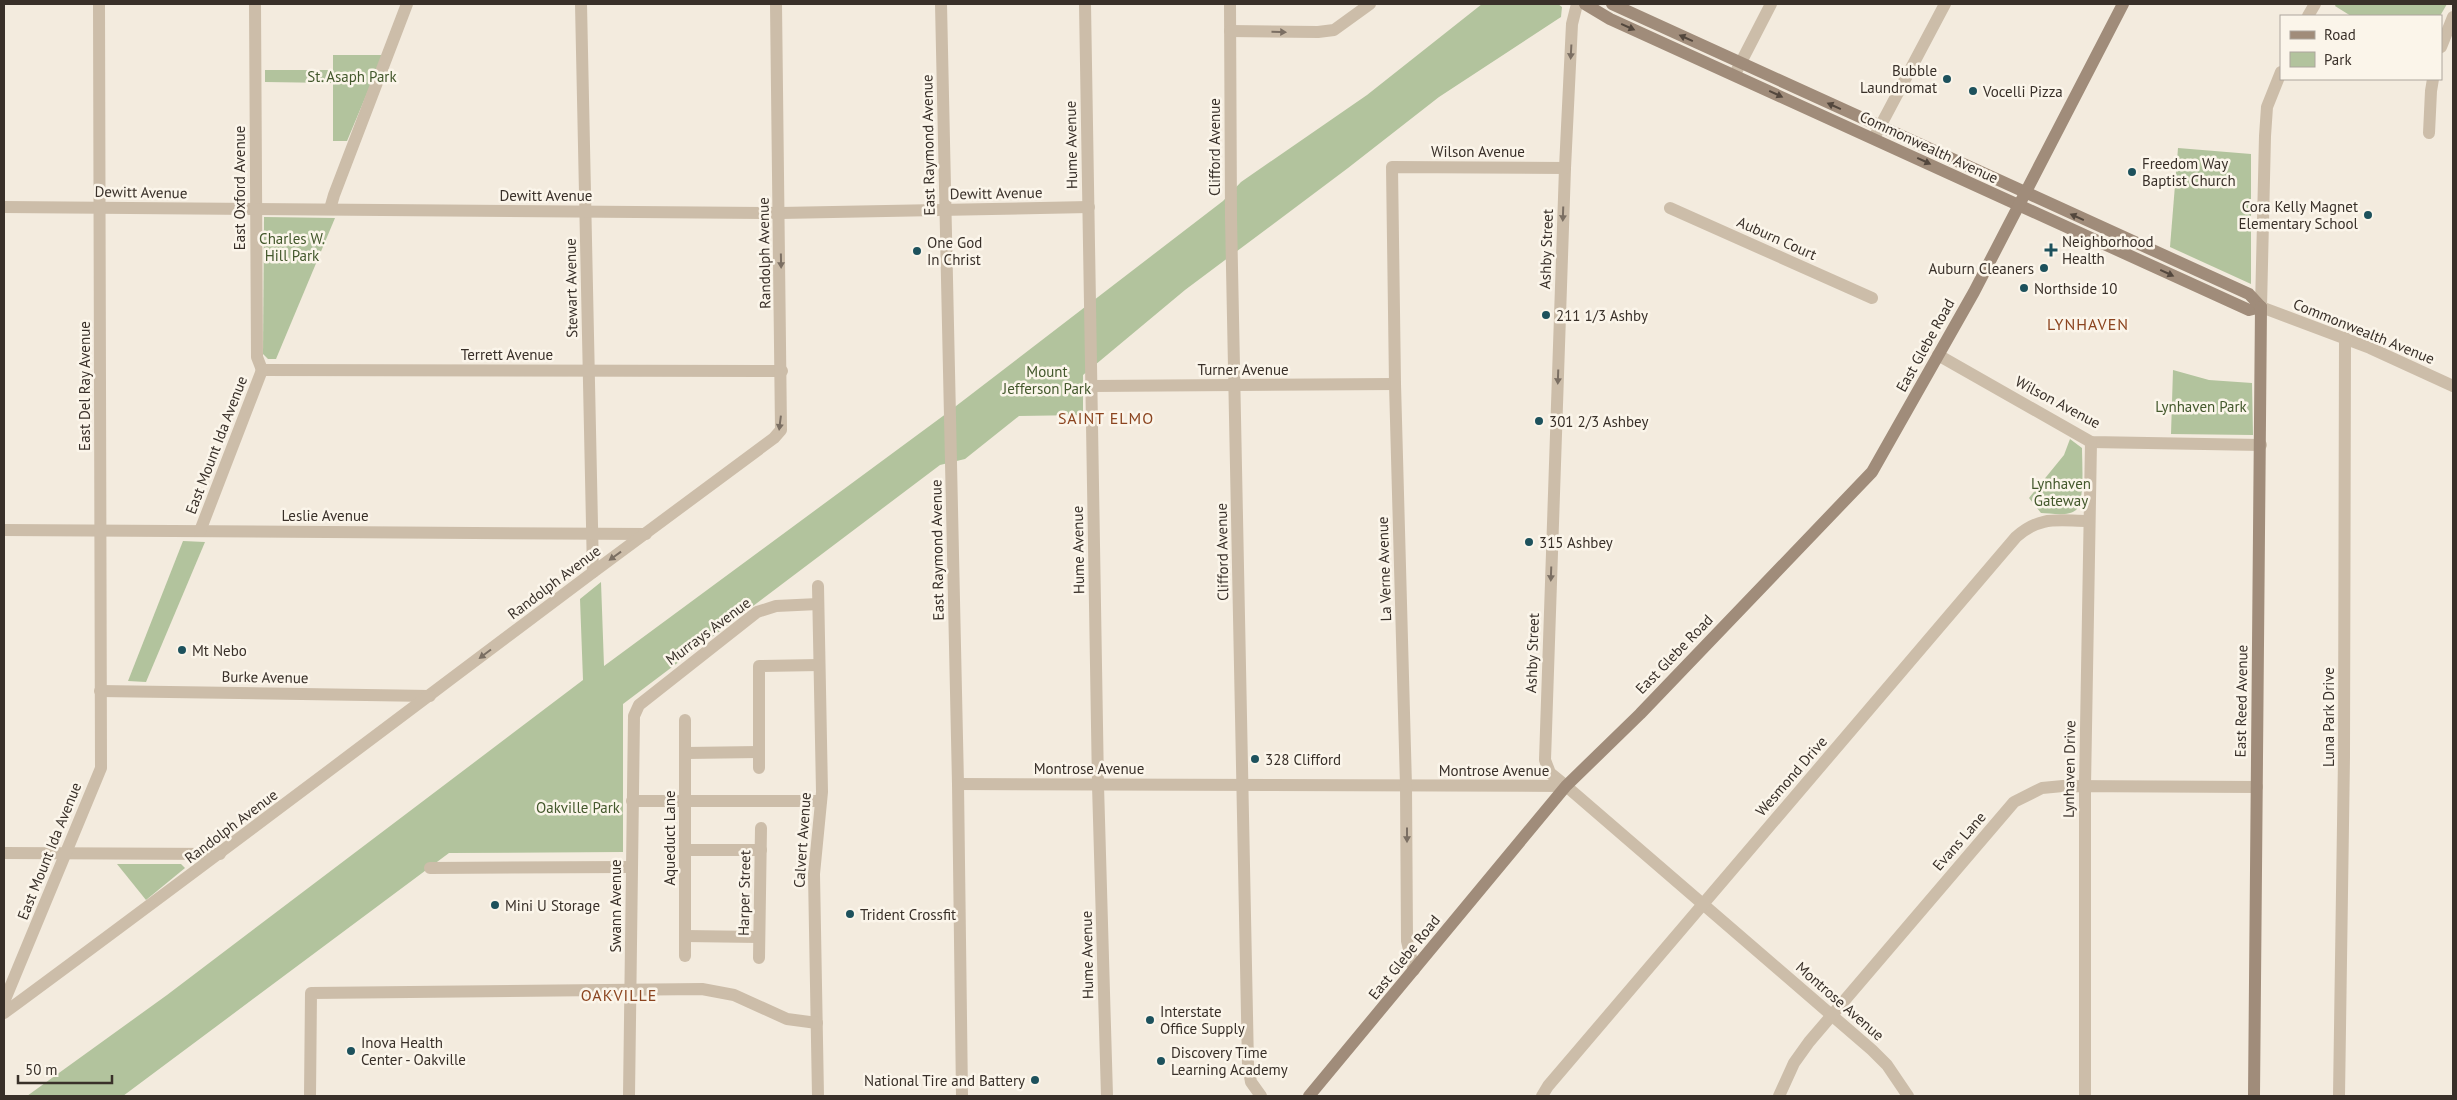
<svg xmlns="http://www.w3.org/2000/svg" width="2457" height="1100" viewBox="0 0 2457 1100" font-family="'PT Sans',sans-serif">
  <style>
    .green { fill: #b2c39d }
    .lines { fill: none; stroke-linecap: round; stroke-linejoin: round }
    .street { stroke: #ccbda9; stroke-width: 12 }
    .secondary { stroke: #a08c7a; stroke-width: 12 }
    .oneway { fill: #53473d }
    .oneway2 { fill: #7b6f63 }
    .poi-dot { fill: #1d515c; stroke: #fbf5ea; stroke-width: 2 }
    .labels { text-anchor: middle; dominant-baseline: central; stroke-width: 5; stroke-linejoin: round; paint-order: stroke }
    .poi-label { font-size: 15px; fill: #393029; stroke: #fbf5ea; text-anchor: start }
    .park-label { font-size: 15px; fill: #43582c; stroke: #fbf5ea }
    .street-label { font-size: 15px; fill: #393029; stroke: #fbf5ea }
    .neighbourhood-label { font-size: 16px; letter-spacing: 1px; fill: #8b441f; stroke: #fbf5ea }
  </style>
  <rect width="100%" height="100%" fill="#f3ebde"/>
  <!-- green -->
  <g class="green">
    <path d="M1482 4H1558L1562 7 1561 17 1439 97 1348 168 1185 290 1083 375V415L1019 416 965 459 940 465 623 704V852L449 853 123 1096H27L167 995 583 680 580 599 601 582 604 666 943 416 1223 201 1241 182 1367 95Z"/>
    <path d="M2336 4H2447L2440 16H2351L2335 6Z"/>
    <path d="M333 55H383L347 141H333V83L265 82V70H333Z"/>
    <path d="M2178 148 2251 154V284L2170 247Z"/>
    <path d="M264 217 335 218 276 359H268L263 354Z"/>
    <path d="M2173 370 2209 380 2252 383 2253 435 2171 434Z"/>
    <path d="M2070 439 2082 448C2082 460 2085 503 2076 510 2068 517 2050 513 2041 513L2029 498 2064 455Z"/>
    <path d="M183 541 205 542 146 682 128 681Z"/>
    <path d="M117 864H181L185 868 146 900Z"/>
  </g>
  <g class="lines">
    <!-- street -->
    <g class="street">
      <path d="M255 4 257 357 262 370"/>
      <path d="M581 4 593 572"/>
      <path d="M941 4 958 784 962 1096"/>
      <path d="M1085 4 1098 785 1107 1096"/>
      <path d="M1230 4 1231 218 1248 1065 1251 1082 1261 1096"/>
      <path d="M2308 16 2315 4"/>
      <path d="M1230 31 1318 32 1334 30 1370 4"/>
      <path d="M2441 47 2453 17"/>
      <path d="M1736 72 1771 4"/>
      <path d="M2281 72 2267 107 2265 136 2261 307 2370 348 2453 386"/>
      <path d="M2429 133 2431 91 2433 79"/>
      <path d="M1874 138 1945 4"/>
      <path d="M4 207 780 213 1089 207"/>
      <path d="M1670 208 1872 298"/>
      <path d="M330 209 334 195 407 4"/>
      <path d="M1938 355 2091 442 2261 445"/>
      <path d="M262 370 782 371"/>
      <path d="M1092 386 1395 384"/>
      <path d="M4 530 646 534"/>
      <path d="M200 531 262 370"/>
      <path d="M818 586 822 792 814 874 818 1096"/>
      <path d="M100 691 430 696"/>
      <path d="M686 753 759 752"/>
      <path d="M759 768V666L819 665"/>
      <path d="M958 784 1566 786 1872 1050 1887 1065 1908 1096"/>
      <path d="M1566 786 1550 773 1545 760 1565 168 1572 24 1577 4"/>
      <path d="M632 801H821"/>
      <path d="M685 850H761"/>
      <path d="M4 853 220 854"/>
      <path d="M430 868 631 867"/>
      <path d="M685 936 759 937"/>
      <path d="M685 956V720"/>
      <path d="M759 958 761 828"/>
      <path d="M1414 970 1407 941 1406 786 1395 384 1392 167 1565 168"/>
      <path d="M4 1002 101 768 99 4"/>
      <path d="M4 1013C201 868 396 720 592 573 653 528 714 483 774 438L781 430 776 4"/>
      <path d="M310 1096 311 993 702 989 734 995 787 1019 817 1023"/>
      <path d="M629 1096 634 716 639 705 757 612 776 606 818 604"/>
      <path d="M1542 1096 1548 1086 2016 537C2041 515 2058 521 2089 521"/>
      <path d="M1779 1096 1794 1063 1809 1042 2014 802 2042 788 2063 786 2257 787"/>
      <path d="M2085 1096V786L2091 442"/>
      <path d="M2339 1096 2344 757 2345 338"/>
    </g>
    <!-- secondary -->
    <g class="secondary">
      <path d="M1585 4 1610 19 1654 39 2249 310 2261 307"/>
      <path d="M1612 4 2249 294 2261 307"/>
      <path d="M1309 1096 1566 786 1640 714 1872 472 1974 292 2123 4"/>
      <path d="M2254 1096 2261 307"/>
    </g>
  </g>
  <!-- one-way arrows -->
  <defs><path id="oneway-solid" d="M-6-.8H1V-3.2L6.5 0L1 3.2V.8H-6Z" transform="scale(1.25)"/></defs>
  <g class="oneway">
    <use href="#oneway-solid" transform="translate(1628 27) rotate(24)"/>
    <use href="#oneway-solid" transform="translate(1686 38) rotate(-156)"/>
    <use href="#oneway-solid" transform="translate(1776 94) rotate(25)"/>
    <use href="#oneway-solid" transform="translate(1834 106) rotate(-156)"/>
    <use href="#oneway-solid" transform="translate(1924 161) rotate(25)"/>
    <use href="#oneway-solid" transform="translate(2077 217) rotate(-156)"/>
    <use href="#oneway-solid" transform="translate(2167 273) rotate(25)"/>
  </g>
  <g class="oneway2">
    <use href="#oneway-solid" transform="translate(1279 32) rotate(1)"/>
    <use href="#oneway-solid" transform="translate(1571 52) rotate(93)"/>
    <use href="#oneway-solid" transform="translate(1563 214) rotate(92)"/>
    <use href="#oneway-solid" transform="translate(781 261) rotate(89)"/>
    <use href="#oneway-solid" transform="translate(1558 377) rotate(92)"/>
    <use href="#oneway-solid" transform="translate(780 423) rotate(97)"/>
    <use href="#oneway-solid" transform="translate(615 556) rotate(144)"/>
    <use href="#oneway-solid" transform="translate(1551 574) rotate(92)"/>
    <use href="#oneway-solid" transform="translate(485 654) rotate(143)"/>
    <use href="#oneway-solid" transform="translate(1407 835) rotate(90)"/>
  </g>
  <!-- markers -->
  <g class="poi-dot">
    <circle cx="1947" cy="79" r="5"/>
    <circle cx="1973" cy="91" r="5"/>
    <circle cx="2132" cy="172" r="5"/>
    <circle cx="2368" cy="215" r="5"/>
    <path d="M2048.5 242.5h5v5h5v5h-5v5h-5v-5h-5v-5h5z"/>
    <circle cx="917" cy="251" r="5"/>
    <circle cx="2044" cy="268" r="5"/>
    <circle cx="2024" cy="288" r="5"/>
    <circle cx="1546" cy="315" r="5"/>
    <circle cx="1539" cy="421" r="5"/>
    <circle cx="1529" cy="542" r="5"/>
    <circle cx="182" cy="650" r="5"/>
    <circle cx="1255" cy="759" r="5"/>
    <circle cx="495" cy="905" r="5"/>
    <circle cx="850" cy="914" r="5"/>
    <circle cx="1150" cy="1020" r="5"/>
    <circle cx="351" cy="1051" r="5"/>
    <circle cx="1161" cy="1061" r="5"/>
    <circle cx="1035" cy="1080" r="5"/>
  </g>
  <g class="labels">
    <!-- poi labels -->
    <g class="poi-label">
      <text x="1937" y="70" text-anchor="end">Bubble<tspan x="1937" dy="17">Laundromat</tspan></text>
      <text x="1983" y="91">Vocelli Pizza</text>
      <text x="2142" y="163">Freedom Way<tspan x="2142" dy="17">Baptist Church</tspan></text>
      <text x="2358" y="206" text-anchor="end">Cora Kelly Magnet<tspan x="2358" dy="17">Elementary School</tspan></text>
      <text x="2062" y="241">Neighborhood<tspan x="2062" dy="17">Health</tspan></text>
      <text x="927" y="242">One God<tspan x="927" dy="17">In Christ</tspan></text>
      <text x="2034" y="268" text-anchor="end">Auburn Cleaners</text>
      <text x="2034" y="288">Northside 10</text>
      <text x="1556" y="315">211 1/3 Ashby</text>
      <text x="1549" y="421">301 2/3 Ashbey</text>
      <text x="1539" y="542">315 Ashbey</text>
      <text x="192" y="650">Mt Nebo</text>
      <text x="1265" y="759">328 Clifford</text>
      <text x="505" y="905">Mini U Storage</text>
      <text x="860" y="914">Trident Crossfit</text>
      <text x="1160" y="1011">Interstate<tspan x="1160" dy="17">Office Supply</tspan></text>
      <text x="361" y="1042">Inova Health<tspan x="361" dy="17">Center - Oakville</tspan></text>
      <text x="1171" y="1052">Discovery Time<tspan x="1171" dy="17">Learning Academy</tspan></text>
      <text x="1025" y="1080" text-anchor="end">National Tire and Battery</text>
    </g>
    <!-- park labels -->
    <g class="park-label">
      <text x="352" y="76">St. Asaph Park</text>
      <text x="292" y="238">Charles W.<tspan x="292" dy="17">Hill Park</tspan></text>
      <text x="1047" y="371">Mount<tspan x="1047" dy="17">Jefferson Park</tspan></text>
      <text x="2201" y="406">Lynhaven Park</text>
      <text x="2061" y="483">Lynhaven<tspan x="2061" dy="17">Gateway</tspan></text>
      <text x="578" y="807">Oakville Park</text>
    </g>
    <!-- street labels -->
    <g class="street-label">
      <text transform="translate(928 145) rotate(-91)">East Raymond Avenue</text>
      <text transform="translate(1071 145) rotate(-91)">Hume Avenue</text>
      <text transform="translate(1214 147) rotate(-90)">Clifford Avenue</text>
      <text transform="translate(1929 147) rotate(25)">Commonwealth Avenue</text>
      <text x="1478" y="151">Wilson Avenue</text>
      <text transform="translate(239 188) rotate(-90)">East Oxford Avenue</text>
      <text transform="translate(141 192) rotate(1)">Dewitt Avenue</text>
      <text transform="translate(996 193) rotate(-1)">Dewitt Avenue</text>
      <text x="546" y="195">Dewitt Avenue</text>
      <text transform="translate(1777 238) rotate(24)">Auburn Court</text>
      <text transform="translate(1546 249) rotate(-88)">Ashby Street</text>
      <text transform="translate(764 253) rotate(-91)">Randolph Avenue</text>
      <text transform="translate(571 288) rotate(-91)">Stewart Avenue</text>
      <text transform="translate(2364 331) rotate(22)">Commonwealth Avenue</text>
      <text transform="translate(1925 345) rotate(-61)">East Glebe Road</text>
      <text x="507" y="354">Terrett Avenue</text>
      <text x="1243" y="369">Turner Avenue</text>
      <text transform="translate(84 386) rotate(-90)">East Del Ray Avenue</text>
      <text transform="translate(2058 402) rotate(28)">Wilson Avenue</text>
      <text transform="translate(216 445) rotate(-69)">East Mount Ida Avenue</text>
      <text x="325" y="515">Leslie Avenue</text>
      <text transform="translate(937 550) rotate(-91)">East Raymond Avenue</text>
      <text transform="translate(1078 550) rotate(-91)">Hume Avenue</text>
      <text transform="translate(1222 552) rotate(-91)">Clifford Avenue</text>
      <text transform="translate(1384 569) rotate(-92)">La Verne Avenue</text>
      <text transform="translate(554 582) rotate(-37)">Randolph Avenue</text>
      <text transform="translate(708 631) rotate(-37)">Murrays Avenue</text>
      <text transform="translate(1532 653) rotate(-88)">Ashby Street</text>
      <text transform="translate(1674 654) rotate(-46)">East Glebe Road</text>
      <text transform="translate(265 677) rotate(1)">Burke Avenue</text>
      <text transform="translate(2241 701) rotate(-89)">East Reed Avenue</text>
      <text transform="translate(2328 717) rotate(-90)">Luna Park Drive</text>
      <text x="1089" y="768">Montrose Avenue</text>
      <text transform="translate(2069 769) rotate(-89)">Lynhaven Drive</text>
      <text x="1494" y="770">Montrose Avenue</text>
      <text transform="translate(1791 776) rotate(-49)">Wesmond Drive</text>
      <text transform="translate(231 826) rotate(-37)">Randolph Avenue</text>
      <text transform="translate(669 838) rotate(-90)">Aqueduct Lane</text>
      <text transform="translate(802 840) rotate(-86)">Calvert Avenue</text>
      <text transform="translate(1959 841) rotate(-49)">Evans Lane</text>
      <text transform="translate(49 851) rotate(-68)">East Mount Ida Avenue</text>
      <text transform="translate(744 893) rotate(-89)">Harper Street</text>
      <text transform="translate(615 906) rotate(-90)">Swann Avenue</text>
      <text transform="translate(1087 955) rotate(-91)">Hume Avenue</text>
      <text transform="translate(1404 957) rotate(-51)">East Glebe Road</text>
      <text transform="translate(1840 1001) rotate(41)">Montrose Avenue</text>
    </g>
    <!-- neighbourhood labels -->
    <g class="neighbourhood-label">
      <text x="2088" y="324">LYNHAVEN</text>
      <text x="1106" y="418">SAINT ELMO</text>
      <text x="619" y="995">OAKVILLE</text>
    </g>
  </g>
  <!-- border -->
  <rect width="2457" height="1100" fill="none" stroke="#393029" stroke-width="10"/>
  <!-- legend -->
  <rect x="2280" y="15" width="162" height="65" fill="#fbf5ea" stroke="#ada69d"/>
  <rect x="2290" y="31" width="25" height="8" fill="#a08c7a" stroke="#ada69d"/>
  <text x="2324" y="40" font-size="15" fill="#393029">Road</text>
  <rect x="2290" y="52" width="25" height="15" fill="#b2c39d" stroke="#ada69d"/>
  <text x="2324" y="65" font-size="15" fill="#393029">Park</text>
  <!-- scale -->
  <path d="M18 1075v8h94v-8" fill="none" stroke="#393029" stroke-width="2.5"/>
  <text x="25" y="1075" font-size="15" fill="#393029" stroke="#fbf5ea" stroke-width="4" paint-order="stroke">50 m</text>
</svg>
